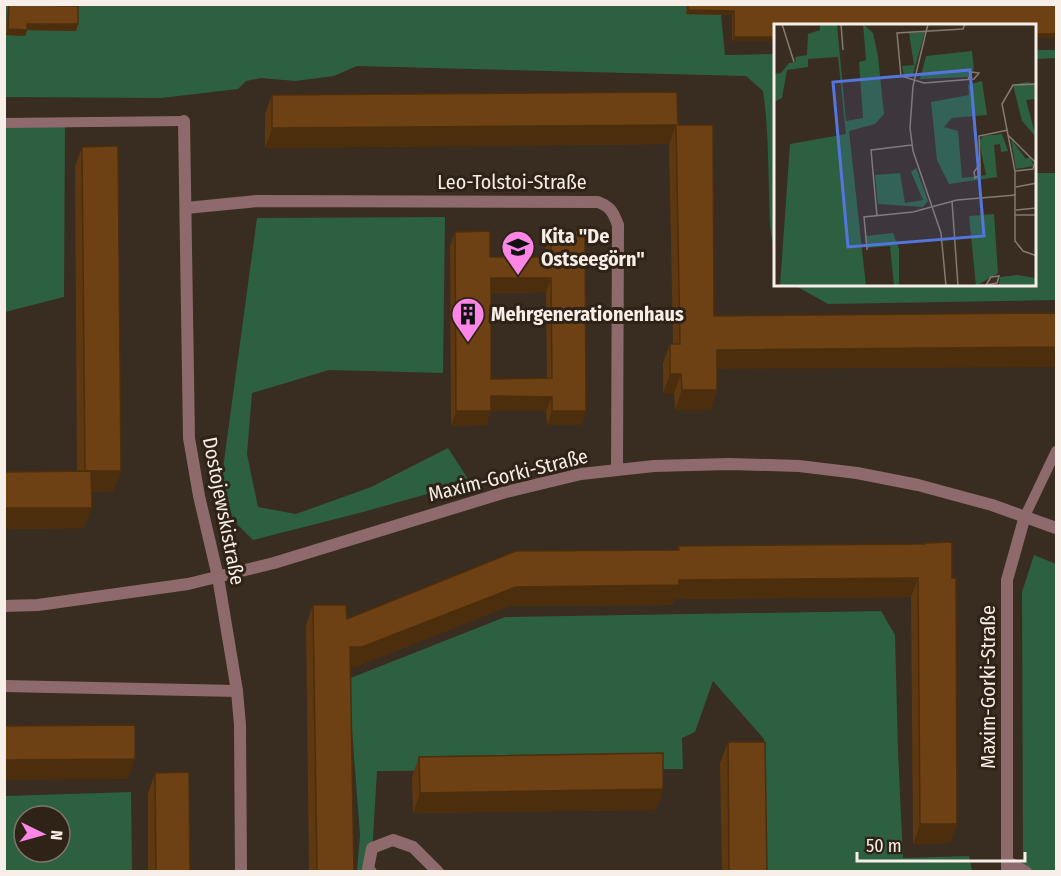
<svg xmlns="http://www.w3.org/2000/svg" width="1061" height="876" viewBox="0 0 1061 876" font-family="'Fira Sans Condensed',sans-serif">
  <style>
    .green { fill: #2d5f41; fill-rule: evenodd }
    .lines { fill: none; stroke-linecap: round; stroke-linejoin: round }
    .service { stroke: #8e6a6d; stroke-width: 10 }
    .minor { stroke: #8e6a6d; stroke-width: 12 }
    .wall { fill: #5e3810; fill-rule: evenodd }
    .shaded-wall { fill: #4c2e0d }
    .building { fill: #6d4113; stroke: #4c2e0d; stroke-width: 1.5; fill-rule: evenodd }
    .labels { text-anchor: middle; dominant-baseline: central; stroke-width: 6; stroke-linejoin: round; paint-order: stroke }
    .street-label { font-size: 20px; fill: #f7eee7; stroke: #2f2217 }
    .poi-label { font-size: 20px; font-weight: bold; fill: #f7eee7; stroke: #2f2217; text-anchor: start }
    .inset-road { fill: none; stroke: #857a70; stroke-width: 1.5 }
    .view { fill: #5476dc; fill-opacity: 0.15; stroke: #5476dc; stroke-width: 3 }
    .inset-edge { fill: none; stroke: #f7eee7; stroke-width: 3 }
  </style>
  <rect width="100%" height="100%" fill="#392c21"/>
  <!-- green -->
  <g class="green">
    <path d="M5 5H720L725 55 776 54V252C768 233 770 210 769 191 768 157 768 124 763 91L746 76 357 66 334 76 295 81 261 78 246 81 238 89 161 98 5 97Z"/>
    <path d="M1036 50H1056V58L1036 59Z"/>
    <path d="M5 123H65L64 297 5 312Z"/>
    <path d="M1036 173H1056V300L828 304 794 285H1036Z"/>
    <path d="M445 217 443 373 329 370 252 393 247 454 258 507 296 514 371 487 448 448 470 482 363 512 253 540 218 505 257 218Z"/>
    <path d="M1034 555 1056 564V871H1031L1023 864 1022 592Z"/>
    <path d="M881 611 895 635 898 751 903 858 969 856 972 871H767L764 739 713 681 695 732 682 738 683 769 377 771 371 871H357L360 835 348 679 505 617Z"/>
    <path d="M131 792 132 871H5V796ZM24 816H60V852H24Z"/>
  </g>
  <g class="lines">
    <!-- service -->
    <g class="service">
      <path d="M4 123 184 121"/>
      <path d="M1025 516 1056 451"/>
    </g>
    <!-- minor -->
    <g class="minor">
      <path d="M184 121 189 438 199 496 218 577 237 691 240 725 241 872"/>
      <path d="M186 208 257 201 598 202C611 207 613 212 618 225L617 469"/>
      <path d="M4 606 38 605 188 584 274 563 506 492 581 474 654 466 729 464 768 465 799 466 857 473 918 485 992 505 1056 528"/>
      <path d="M4 686 237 691"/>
      <path d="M1008 862 1026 872"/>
      <path d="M371 872 368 869 372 848 393 840 413 847 438 872"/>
      <path d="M1007 872V580L1025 516"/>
    </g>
  </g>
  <!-- wall -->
  <g class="wall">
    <path d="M9 4 76 31 27 30 25 36 6 35 7 10Z"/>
    <path d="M687 4H1056V38H1035V26L732 41V15L686 14Z"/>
    <path d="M272 95 678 125 714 316 717 390 710 410H675L674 393H663V363L670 344H673L669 144 265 148V114Z"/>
    <path d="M82 147 121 471 113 491 91 492 84 528 4 529V472H77L75 167Z"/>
    <path d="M551 231 586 411 581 425H547L546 411H491L486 425 451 426 450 246 455 232 490 257H546V246ZM546 292 547 379H491V293Z"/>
    <path d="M924 544 957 824 950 843 913 844 911 597 674 599 672 605 509 606 355 667H351L354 872H309L306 625 313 605 347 619 677 550 678 546Z"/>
    <path d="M728 742 767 872H722L720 763Z"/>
    <path d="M419 757 663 789 656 810 413 813 412 777Z"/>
    <path d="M155 773 190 872H148V793Z"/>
  </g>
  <!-- shaded-wall -->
  <g class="shaded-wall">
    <path d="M688 10 734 11 732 15 686 14Z"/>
    <path d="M27 24H78L76 31 27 30 25 36 6 35 8 29Z"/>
    <rect x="1035" y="34" width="21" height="4"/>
    <path d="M734 37H776V41H732Z"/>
    <path d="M676 125 669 144 265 148 272 128Z"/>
    <path d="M491 278H551L546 292 485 293Z"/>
    <path d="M1056 347V367L710 369 717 350Z"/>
    <path d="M670 374H681L674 393H663Z"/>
    <path d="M682 390H717L710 410H675Z"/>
    <path d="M491 396 552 397 546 411H491L486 425 451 426 456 411Z"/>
    <path d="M552 411H586L581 425H547Z"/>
    <path d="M85 471H121L113 491 78 492Z"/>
    <path d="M4 508H92L84 528 4 529Z"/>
    <path d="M918 578 911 597 674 599 672 605 509 606 355 667H343L350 647 516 587 679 580Z"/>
    <path d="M135 759 128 779 4 780V760Z"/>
    <path d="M663 789 656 810 413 813 420 793Z"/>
    <path d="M920 824H957L950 843 913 844Z"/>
  </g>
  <!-- building -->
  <g class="building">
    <path d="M9 4 78 6V24H27V30L8 29Z"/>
    <path d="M688 4H1056V34H1035V26H776V37H734V11L688 10Z"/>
    <path d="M677 92 678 125H713L714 316 1056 313V347L717 350V390H682L681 374H670V344H680L676 125 272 128V95Z"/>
    <path d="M118 146 121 471H85L82 147Z"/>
    <path d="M490 231V257H551V231H585L586 411H552V397L491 396V411H456L455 232ZM491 278H551L552 378 491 379Z"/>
    <path d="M91 471 92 508H4V472Z"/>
    <path d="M952 542V578H956L957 824H920L918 578 679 580V585L516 587 362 647H350L354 872H317L313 605H346L347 619 516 551 679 550 678 546 925 544V543Z"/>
    <path d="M135 725V759L4 760V726Z"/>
    <path d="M728 742H765L767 872H729Z"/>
    <path d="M663 753V789L420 793 419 757Z"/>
    <path d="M189 772 190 872H156L155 773Z"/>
  </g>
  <!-- icons -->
  <defs>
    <symbol id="school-pin" viewBox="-11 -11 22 30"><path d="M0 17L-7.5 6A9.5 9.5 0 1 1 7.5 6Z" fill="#fb86e5" stroke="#2f2217"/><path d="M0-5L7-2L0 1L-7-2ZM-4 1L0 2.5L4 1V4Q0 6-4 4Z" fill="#111"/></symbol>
    <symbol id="building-pin" viewBox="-11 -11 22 30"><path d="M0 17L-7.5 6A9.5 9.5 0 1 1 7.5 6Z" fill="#fb86e5" stroke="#2f2217"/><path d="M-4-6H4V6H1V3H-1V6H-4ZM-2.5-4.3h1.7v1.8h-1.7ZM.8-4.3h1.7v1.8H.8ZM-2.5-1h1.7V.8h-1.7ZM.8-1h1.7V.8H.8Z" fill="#111"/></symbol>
  </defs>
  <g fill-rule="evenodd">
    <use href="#school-pin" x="499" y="228" width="38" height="52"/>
    <use href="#building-pin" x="449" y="295" width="38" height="52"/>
  </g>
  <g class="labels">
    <!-- street labels -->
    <g class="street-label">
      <text x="512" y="182">Leo-Tolstoi-Straße</text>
      <text transform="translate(508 475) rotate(-14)">Maxim-Gorki-Straße</text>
      <text transform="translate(224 511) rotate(79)">Dostojewskistraße</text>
      <text transform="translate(988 687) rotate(-90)">Maxim-Gorki-Straße</text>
    </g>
    <!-- poi labels -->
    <g class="poi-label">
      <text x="541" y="236">Kita "De<tspan x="541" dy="23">Ostseegörn"</tspan></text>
      <text x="491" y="314">Mehrgenerationenhaus</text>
    </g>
  </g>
  <!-- overview -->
  <g transform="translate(774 24)">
    <rect width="262" height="262" fill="#392c21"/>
    <path d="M46 0H63L72 97 89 94 85 38 92 36 89 0 99 9 104 32 110 90 101 100 75 107 92 262H6L16 120 72 110 64 33 34 35V43L13 46 8 74 0 78V50L7 49 15 39 22 38 21 33 33 31 34 10 46 6ZM151 8 139 50 130 52 128 42 140 41 135 9ZM198 27 200 45 194 53 146 55 152 32ZM208 57 213 91 178 94 170 103 184 107 188 154 212 151 205 117 209 112 228 110 234 127 227 128 226 120 220 121 223 153 175 160 163 136 157 78 195 71 194 61ZM253 58 262 60V75L252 76 262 113 248 97 239 61ZM237 115 252 135 256 133 260 142 242 145ZM142 144 154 177 149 183 104 180 101 151 126 149 131 179 149 176 137 148ZM220 190 224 249 202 262 195 192ZM119 209 125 225V262H120L116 222 93 224 92 212ZM243 251 262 254V262H218L225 261 226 253Z" fill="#2d5f41"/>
    <path class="inset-road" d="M8 0 20 38M67 0 69 26M154 0 139 62 136 104 139 127 167 209 172 262M191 0 189 5 123 9 127 52 150 59 200 55 205 49 198 48 194 55M263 60 239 61 228 80 241 147V217L249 227 263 232M234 111 261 138 259 145 241 147M206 140V151L201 154 200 148 206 140 205 112 234 106M242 163 263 159M178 177 184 262M242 186 263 184M241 191H263M103 192 97 126 138 121M93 226 90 193 139 188 183 176 242 171M194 262 212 261 223 259 225 252 217 253 212 261"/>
    <path class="view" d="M196 46 210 212 74 223 59 58Z"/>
    <rect width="262" height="262" class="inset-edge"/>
  </g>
  <!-- border -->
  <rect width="1061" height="876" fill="none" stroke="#f7eee7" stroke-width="12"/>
  <!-- north arrow -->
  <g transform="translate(42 834) rotate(95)"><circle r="28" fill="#2f2217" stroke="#7f746a" stroke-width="1.5"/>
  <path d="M0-4.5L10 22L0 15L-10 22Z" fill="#fb86e5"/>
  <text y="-9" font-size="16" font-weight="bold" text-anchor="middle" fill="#f7eee7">N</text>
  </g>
  <!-- scale -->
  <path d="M857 852v9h168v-9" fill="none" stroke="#f7eee7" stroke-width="3"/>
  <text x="866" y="852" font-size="18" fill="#f7eee7" stroke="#2f2217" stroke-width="4.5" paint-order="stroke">50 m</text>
</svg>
